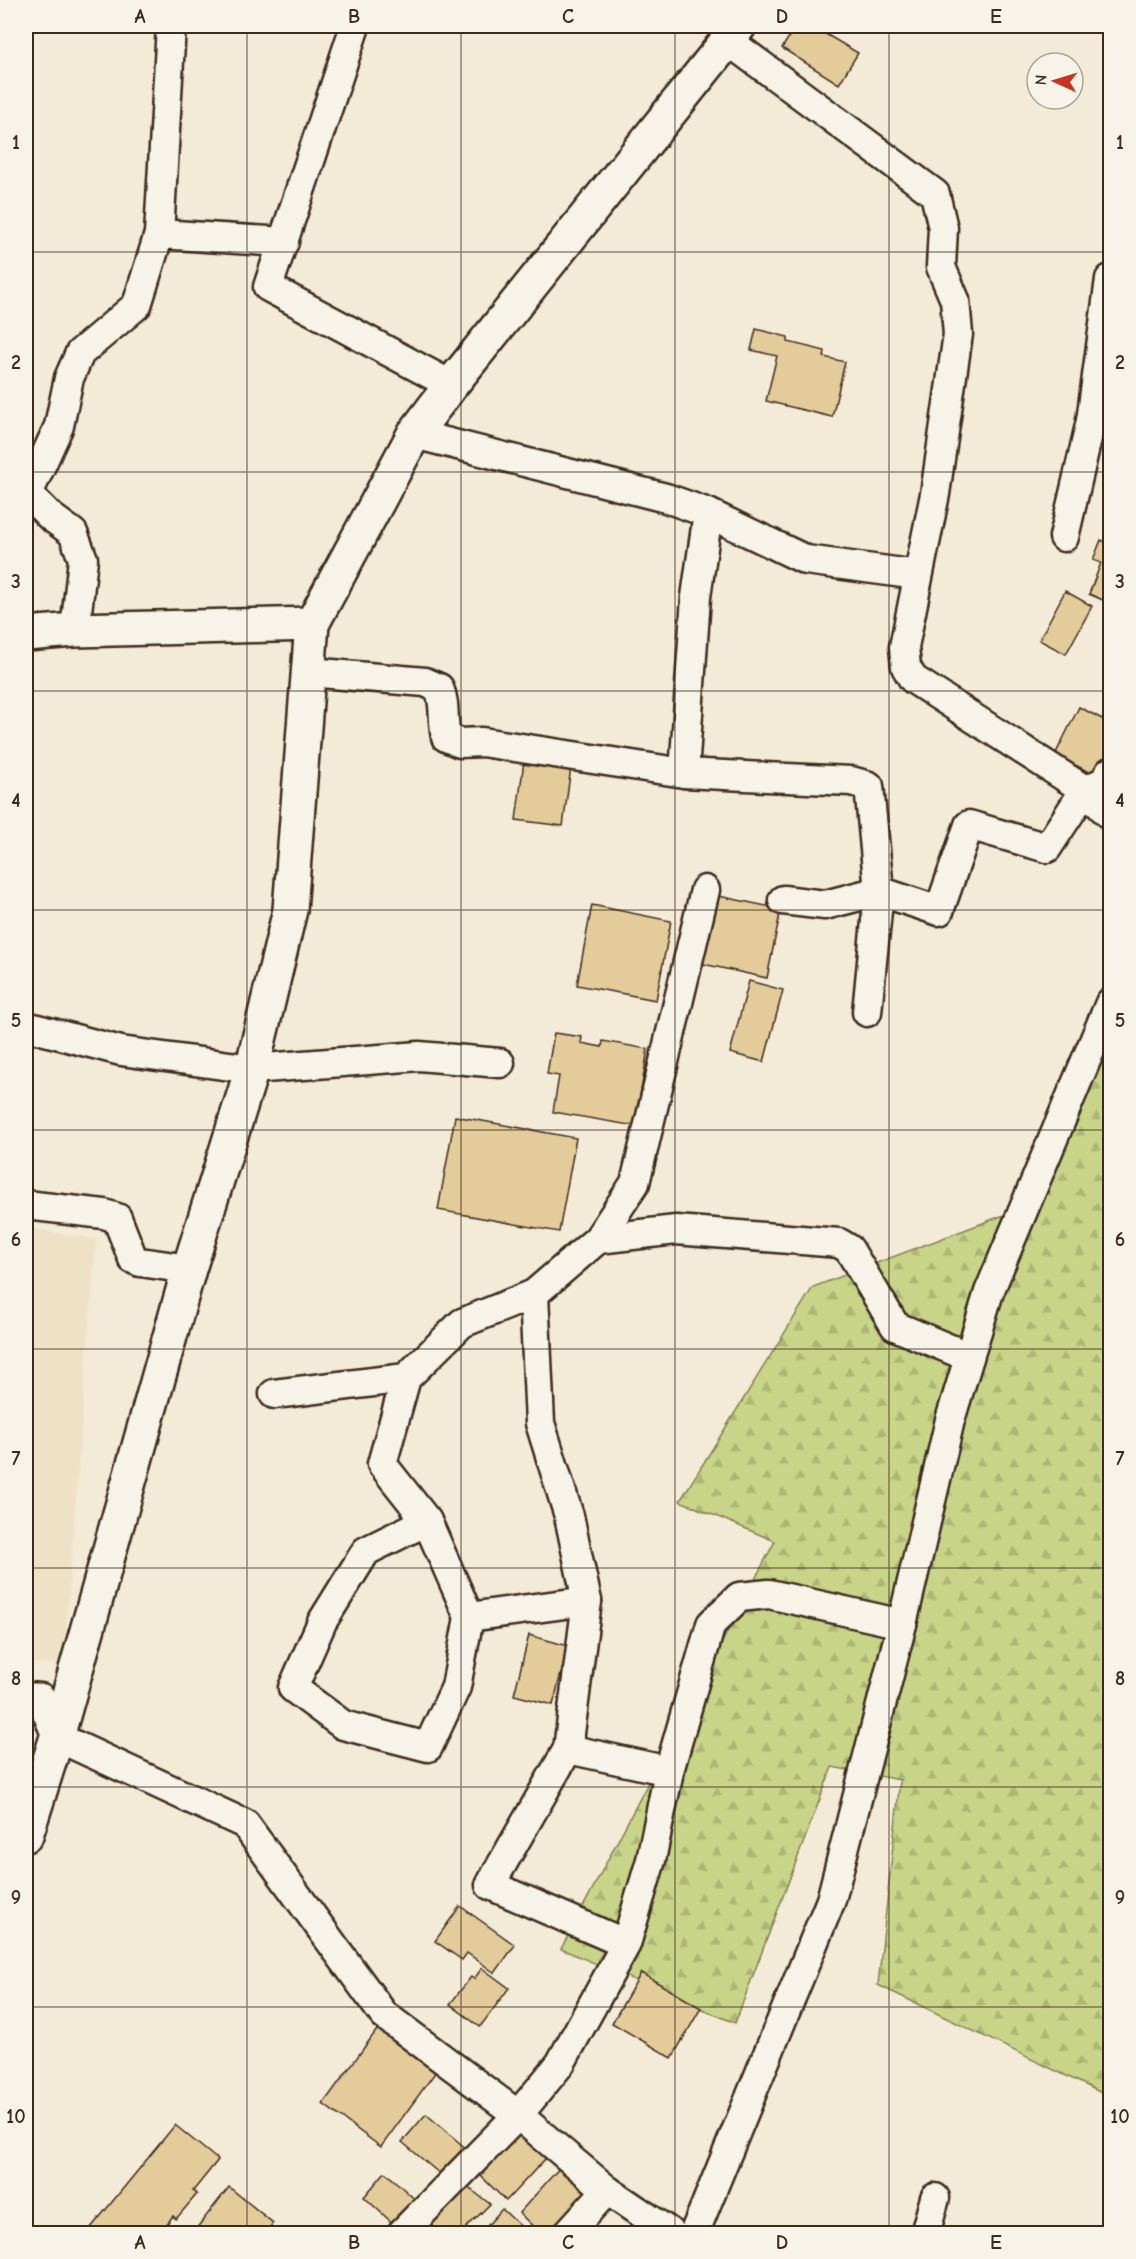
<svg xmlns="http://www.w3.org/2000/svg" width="1136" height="2259" viewBox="0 0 1136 2259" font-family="'Comic Neue',sans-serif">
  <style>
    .built { fill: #eee1c5 }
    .forest { fill: url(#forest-firs); stroke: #827f52; stroke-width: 1.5 }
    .building { fill: #e3cb9a; stroke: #3b2a1e; stroke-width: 1.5 }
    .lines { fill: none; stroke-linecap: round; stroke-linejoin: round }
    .street-casing { stroke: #3b2a1e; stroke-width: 33 }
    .secondary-casing { stroke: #3b2a1e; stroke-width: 38 }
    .street { stroke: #f7f3e8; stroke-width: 28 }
    .secondary { stroke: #f7f3e8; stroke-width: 33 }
    .grid { fill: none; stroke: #3b2a1e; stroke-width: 1.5; stroke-opacity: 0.55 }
    .neatline { fill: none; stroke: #3b2a1e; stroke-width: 2 }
    .grid-label { font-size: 20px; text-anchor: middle; font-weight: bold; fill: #3b2a1e }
  </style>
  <defs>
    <pattern id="forest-firs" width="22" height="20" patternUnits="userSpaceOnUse" patternTransform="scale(1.5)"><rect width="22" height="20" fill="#c8d487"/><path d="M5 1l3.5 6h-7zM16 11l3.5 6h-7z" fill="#adb674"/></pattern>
  </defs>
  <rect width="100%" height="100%" fill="#f3ebd8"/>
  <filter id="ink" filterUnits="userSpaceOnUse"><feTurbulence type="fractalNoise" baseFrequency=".0167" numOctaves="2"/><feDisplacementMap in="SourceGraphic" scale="12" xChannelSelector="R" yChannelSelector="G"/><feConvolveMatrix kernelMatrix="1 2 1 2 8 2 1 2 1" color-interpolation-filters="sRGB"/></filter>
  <g filter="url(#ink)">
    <!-- built -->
    <path class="built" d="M26 1227 96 1240 63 1665 26 1662Z"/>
    <!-- forest -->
    <path class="forest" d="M1110 1021V2097L878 1985 900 1780 832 1767 735 2023 561 1949 775 1541 680 1501 813 1287 1044 1200Z"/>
    <!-- building -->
    <g class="building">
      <path d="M796 26H812L858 53 839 84 782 48Z"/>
      <path d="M756 329 788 337V342L825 351 824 357 845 362 832 417 766 401 777 356 751 350Z"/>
      <path d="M1101 540 1110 544V603L1089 594 1101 563 1093 560Z"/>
      <path d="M1065 591 1092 606 1066 654 1039 640Z"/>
      <path d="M1079 707 1110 723V754L1099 777 1055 755Z"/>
      <path d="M524 761 571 767 563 826 516 820Z"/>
      <path d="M709 894 781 909 767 978 694 962Z"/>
      <path d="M592 905 671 921 656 1000 577 985Z"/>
      <path d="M749 981 783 990 764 1062 730 1053Z"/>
      <path d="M554 1033 582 1037 581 1043 602 1047 603 1041 648 1049 635 1126 553 1112 559 1076 547 1074Z"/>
      <path d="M455 1116 576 1138 559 1232 438 1210Z"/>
      <path d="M529 1635 568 1646 553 1705 514 1695Z"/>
      <path d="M460 1906 515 1945 495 1973 467 1953 462 1960 435 1941Z"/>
      <path d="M482 1968 509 1988 480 2027 450 2004 471 1977 474 1979Z"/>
      <path d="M641 1973 701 2008 672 2058 612 2023Z"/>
      <path d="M382 2023 440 2066 381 2147 323 2104Z"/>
      <path d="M426 2114 469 2151 446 2179 402 2142Z"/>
      <path d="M175 2125 218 2160 193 2191 197 2194 176 2219 173 2216 159 2234H95L90 2229Z"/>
      <path d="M520 2133 546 2158 506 2201 480 2175Z"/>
      <path d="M562 2165 591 2192 554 2234H541L519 2213Z"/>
      <path d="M385 2172 421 2205 400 2230 364 2197Z"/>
      <path d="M464 2184 490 2204 460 2234H424L415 2226Z"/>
      <path d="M229 2187 273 2223 265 2234H192Z"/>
      <path d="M502 2209 528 2233V2234H480Z"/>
    </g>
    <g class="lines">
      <defs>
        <g id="street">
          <path d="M355 26 268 287 451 385"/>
          <path d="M727 40 935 194 943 228 941 267 955 300 958 334 935 494 904 647 906 667 913 679 1085 790 1110 815"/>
          <path d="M159 234 284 242"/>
          <path d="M1110 279 1091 421 1110 419"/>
          <path d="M414 434 666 498 708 513 806 560 918 575"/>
          <path d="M26 492 51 517 73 533 83 559 75 630"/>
          <path d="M28 494 59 426 69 378 80 353 137 305 159 234 171 26"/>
          <path d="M1064 537 1091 421"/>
          <path d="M309 672 425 682 439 688C446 704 442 720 446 737L460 743 482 742 684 773 851 781 869 786 879 891 867 1012"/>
          <path d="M684 773 696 597 708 513"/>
          <path d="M783 900 825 905 879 891 939 911 969 825 1047 848 1085 790 1104 782 1110 772"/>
          <path d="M26 1026 121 1051 252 1069 419 1056 500 1063"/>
          <path d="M26 1205 104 1214 117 1218 133 1259 140 1262 189 1269"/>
          <path d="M598 1239 676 1230 839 1243 849 1249 895 1326 969 1357"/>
          <path d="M534 1294 598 1239 635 1183 705 890"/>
          <path d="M274 1394 406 1378"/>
          <path d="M427 1521 382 1464 406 1378 462 1323 534 1294 540 1423 569 1516 587 1601"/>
          <path d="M469 1617 427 1521 366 1551 322 1622 293 1688 343 1725 428 1747 456 1687 469 1617 587 1601 568 1749"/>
          <path d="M26 1697 41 1698 57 1737 245 1824 384 2015 518 2115 607 2190 672 2234"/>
          <path d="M669 1771 711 1624 739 1597 769 1594 902 1624"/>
          <path d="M401 2234 518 2115 560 2064 626 1944 490 1885 568 1749 669 1771 651 1860 626 1944"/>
          <path d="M567 2234 607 2190"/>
          <path d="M694 2234 831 1900 902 1624 950 1420 989 1292 1110 1003"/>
          <path d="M925 2234 935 2198"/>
        </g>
        <g id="secondary">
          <path d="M26 634 75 630 312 624"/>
          <path d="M26 1835 57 1737 189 1269 252 1069 290 910 312 624 414 434 451 385 739 26"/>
        </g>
      </defs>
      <!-- street casing -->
      <use href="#street" class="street-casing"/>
      <!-- secondary casing -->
      <use href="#secondary" class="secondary-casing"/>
      <!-- street -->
      <use href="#street" class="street"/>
      <!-- secondary -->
      <use href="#secondary" class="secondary"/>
    </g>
  </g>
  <!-- grid -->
  <path class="grid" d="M247 26V2234M461 26V2234M675 26V2234M889 26V2234M26 252H1110M26 472H1110M26 691H1110M26 910H1110M26 1130H1110M26 1349H1110M26 1568H1110M26 1787H1110M26 2007H1110"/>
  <!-- margin -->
  <rect width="1136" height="2259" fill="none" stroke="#f7f3e8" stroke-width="66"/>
  <!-- north arrow -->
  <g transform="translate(1055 81) rotate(274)"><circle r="28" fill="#f7f3e8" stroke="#aca397" stroke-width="1.5"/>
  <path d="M0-4.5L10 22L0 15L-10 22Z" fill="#c8321e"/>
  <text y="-9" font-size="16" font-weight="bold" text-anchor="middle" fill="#3b2a1e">N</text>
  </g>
  <rect x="33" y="33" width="1070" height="2193" class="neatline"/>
  <g class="grid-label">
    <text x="140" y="23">A</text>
    <text x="354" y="23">B</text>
    <text x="568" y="23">C</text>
    <text x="782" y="23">D</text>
    <text x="996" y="23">E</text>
    <text x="16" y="149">1</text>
    <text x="1120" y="149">1</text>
    <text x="16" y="369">2</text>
    <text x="1120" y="369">2</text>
    <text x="16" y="588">3</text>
    <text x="1120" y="588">3</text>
    <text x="16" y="807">4</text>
    <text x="1120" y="807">4</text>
    <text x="16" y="1027">5</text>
    <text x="1120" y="1027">5</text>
    <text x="16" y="1246">6</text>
    <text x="1120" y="1246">6</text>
    <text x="16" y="1465">7</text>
    <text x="1120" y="1465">7</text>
    <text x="16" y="1685">8</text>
    <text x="1120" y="1685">8</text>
    <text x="16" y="1904">9</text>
    <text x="1120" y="1904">9</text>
    <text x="16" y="2123">10</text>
    <text x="1120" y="2123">10</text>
    <text x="140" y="2249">A</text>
    <text x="354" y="2249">B</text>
    <text x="568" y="2249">C</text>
    <text x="782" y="2249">D</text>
    <text x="996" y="2249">E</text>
  </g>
</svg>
